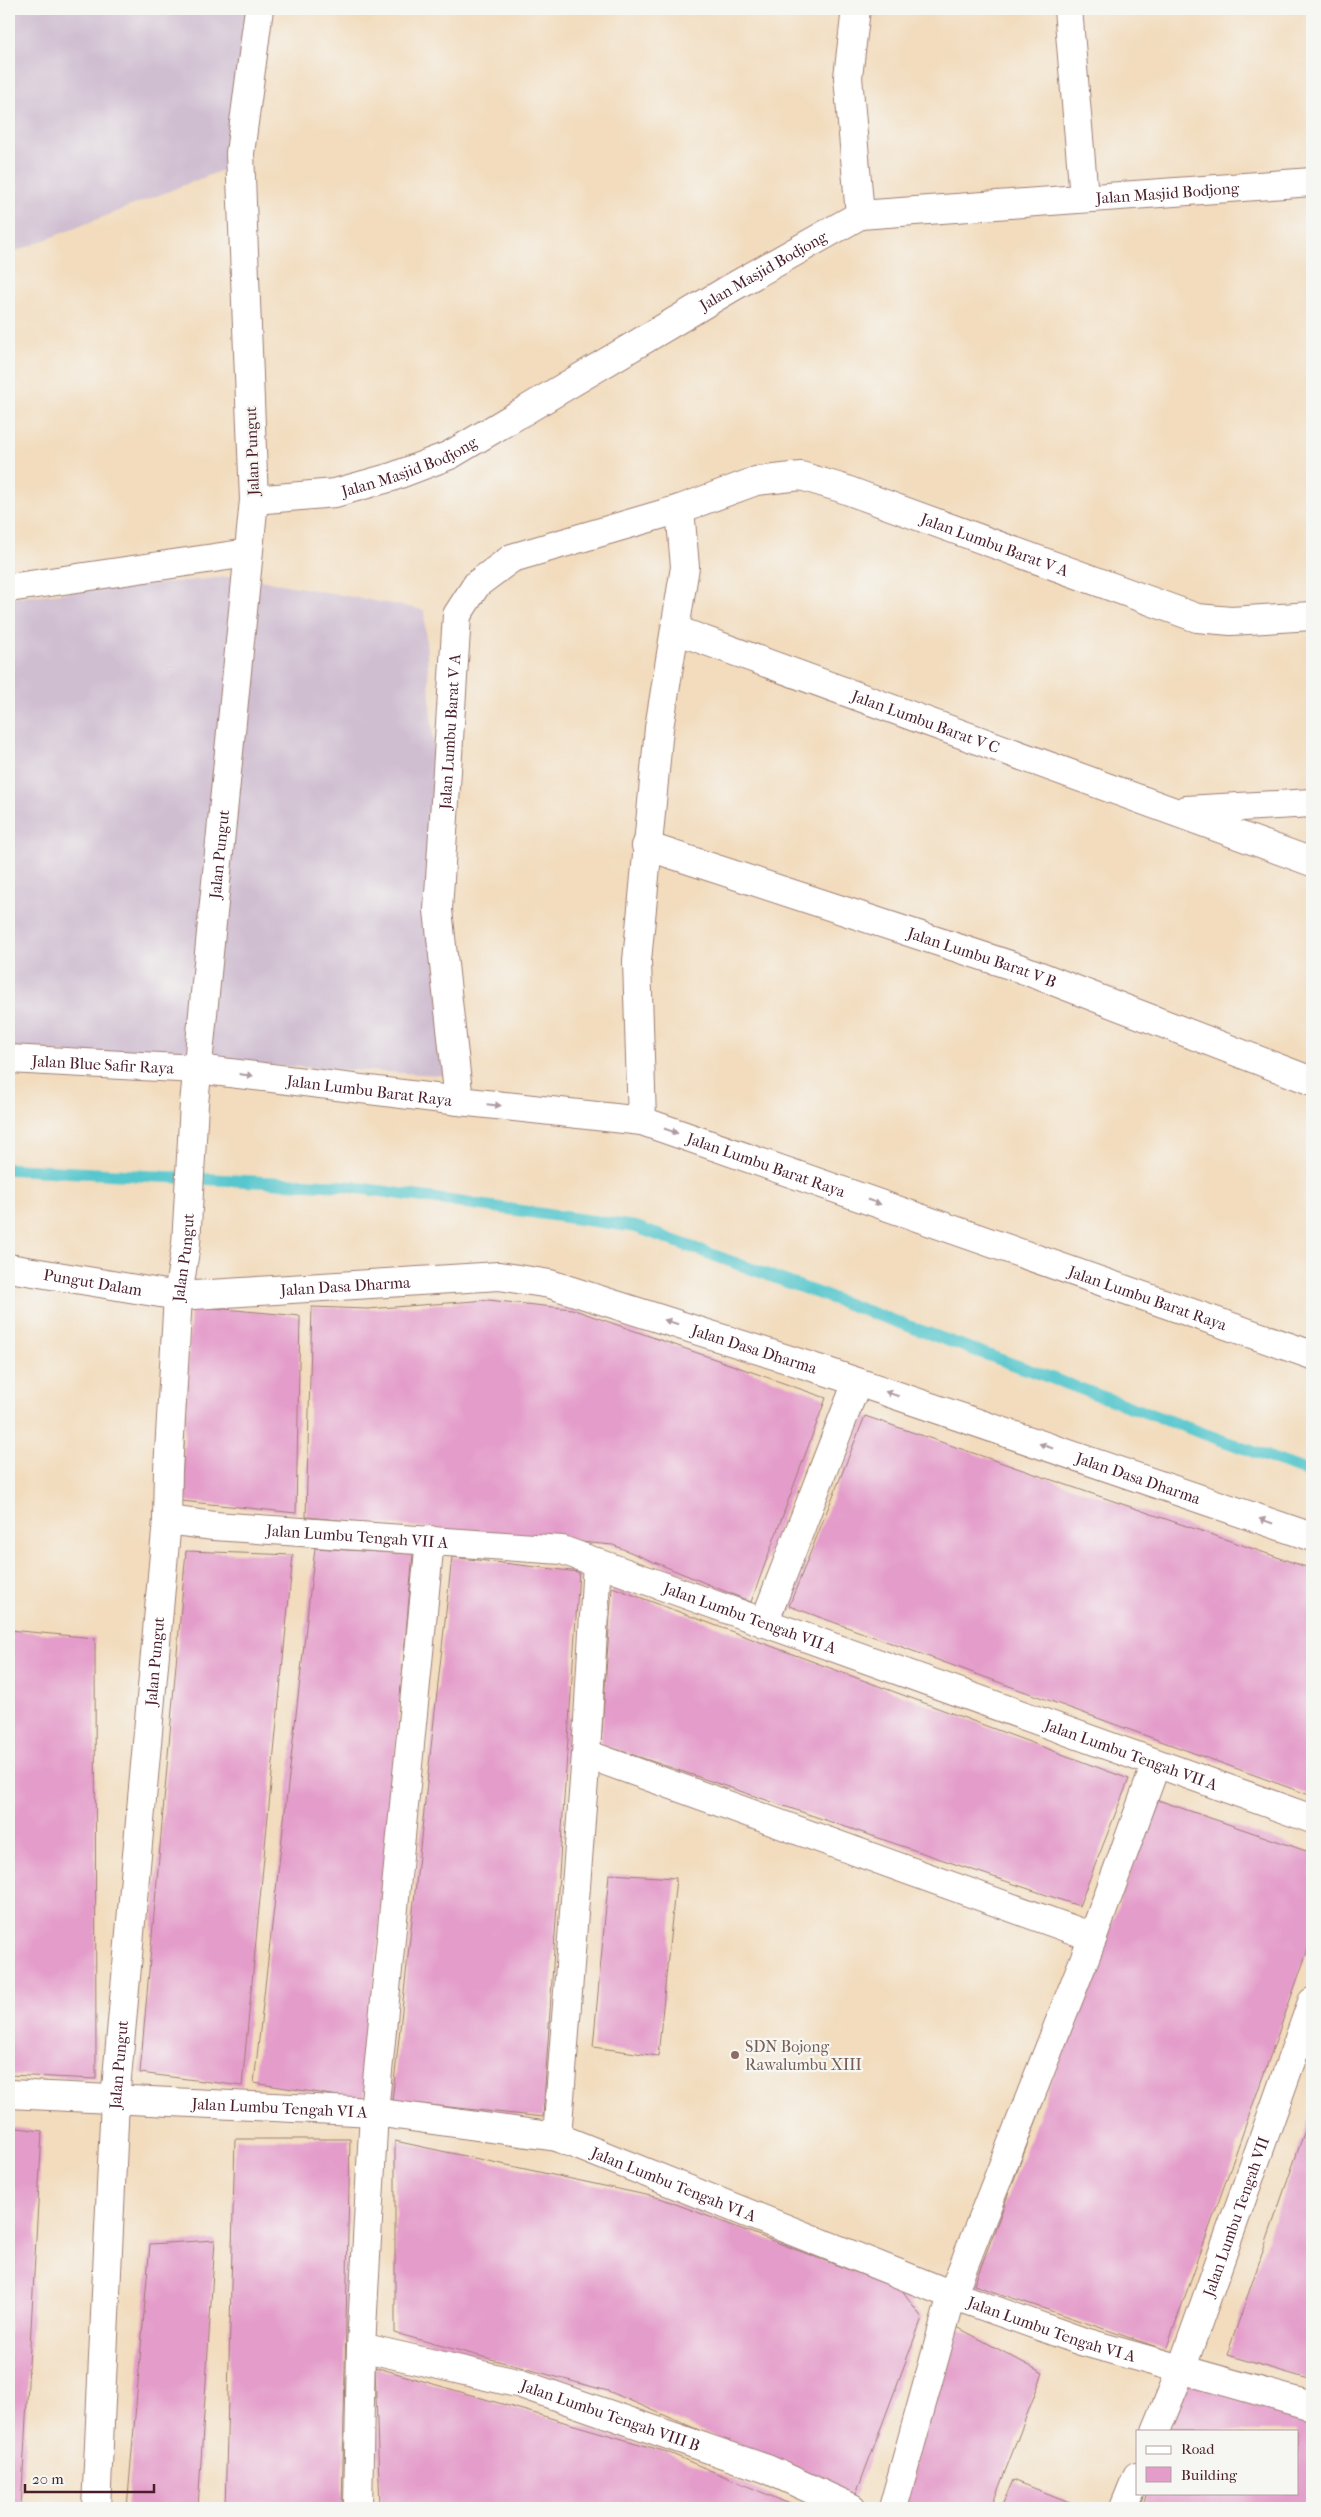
<svg xmlns="http://www.w3.org/2000/svg" width="1321" height="2517" viewBox="0 0 1321 2517" font-family="'IM FELL French Canon',serif">
  <style>
    .industrial { fill: #cfbdd0 }
    .lines { fill: none; stroke-linecap: round; stroke-linejoin: round }
    .stream { stroke: #59c7cd; stroke-width: 12 }
    .building { fill: #e49dca }
    .minor-casing { stroke: #9e7e74; stroke-width: 30 }
    .minor { stroke: #fff; stroke-width: 28 }
    .oneway { fill: #ae9aa0 }
    .education-dot { fill: #8d6e63; stroke: #f6f6f2; stroke-width: 2 }
    .labels { text-anchor: middle; dominant-baseline: central; stroke-width: 4.5; stroke-linejoin: round; paint-order: stroke }
    .street-label { font-size: 16px; fill: #4a1f2b; stroke: #f6f6f2 }
    .education-label { font-size: 16px; fill: #785e54; stroke: #f6f6f2; text-anchor: start }
  </style>
  <rect width="100%" height="100%" fill="#f6f6f2"/>
  <filter id="ink" filterUnits="userSpaceOnUse"><feTurbulence type="fractalNoise" baseFrequency=".02" numOctaves="2"/><feDisplacementMap in="SourceGraphic" scale="10" xChannelSelector="R" yChannelSelector="G"/><feConvolveMatrix kernelMatrix="1 2 1 2 8 2 1 2 1" color-interpolation-filters="sRGB"/></filter>
  <filter id="wash" filterUnits="userSpaceOnUse"><feTurbulence type="fractalNoise" baseFrequency=".0096" numOctaves="4" result="noise"/><feDisplacementMap in="SourceGraphic" scale="20" xChannelSelector="R" yChannelSelector="G"/><feGaussianBlur stdDeviation="1.12" result="paint"/><feColorMatrix in="noise" values="0 0 0 0 0 0 0 0 0 0 0 0 0 0 0 0 0 1.4 0 .05"/><feComposite in="paint" operator="in"/></filter>
  <g filter="url(#wash)">
    <rect width="100%" height="100%" fill="#f2dcbd"/>
    <!-- industrial -->
    <g class="industrial">
      <path d="M9 9H254L230 167 9 254Z"/>
      <path d="M237 576 424 610 456 1076 9 1050V598Z"/>
    </g>
    <g class="lines">
      <!-- stream -->
      <path class="stream" d="M9 1169 344 1186 636 1227 1312 1473"/>
    </g>
    <g id="blocks">
      <!-- building -->
      <g class="building">
        <path d="M488 1300 572 1309 826 1398 751 1602 613 1545 306 1517 312 1307 367 1309Z"/>
        <path d="M191 1306 300 1316 296 1513 181 1501Z"/>
        <path d="M865 1416 1312 1569V1796L789 1606Z"/>
        <path d="M315 1548 413 1554 364 2100 254 2083Z"/>
        <path d="M186 1551 293 1555 242 2086 140 2073Z"/>
        <path d="M452 1557 579 1572 543 2117 392 2101Z"/>
        <path d="M612 1587 1129 1779 1079 1906 601 1744Z"/>
        <path d="M9 1630 95 1638 96 2079 9 2075Z"/>
        <path d="M1158 1800 1312 1853V1938L1166 2350 974 2285Z"/>
        <path d="M609 1874 676 1878 658 2056 593 2047Z"/>
        <path d="M1312 2110V2380L1227 2355Z"/>
        <path d="M9 2127 42 2131 21 2508H9Z"/>
        <path d="M235 2139H350L342 2508H225Z"/>
        <path d="M395 2141 660 2198 902 2290 922 2318 855 2497 608 2391 395 2333Z"/>
        <path d="M215 2240 198 2508H127L150 2244Z"/>
        <path d="M957 2327 1043 2373 991 2508H900Z"/>
        <path d="M375 2367 667 2452 799 2508H380Z"/>
        <path d="M1187 2378 1312 2419V2508H1143L1148 2493H1297V2431H1169Z"/>
        <path d="M1013 2480 1085 2508H1001Z"/>
      </g>
    </g>
  </g>
  <g filter="url(#ink)">
    <use href="#blocks" fill-opacity="0" stroke="#9e7e74" stroke-width="1"/>
    <g class="lines">
      <defs>
        <g id="minor">
          <path d="M856 9 848 77 860 215"/>
          <path d="M1068 9 1084 197"/>
          <path id="s1" d="M254 500 335 493 392 477 450 455 731 288 860 215 1312 182"/>
          <path d="M9 588 248 553"/>
          <path id="s2" d="M676 630 1312 862"/>
          <path d="M1186 810 1312 803"/>
          <path id="s3" d="M646 846 1022 969 1312 1081"/>
          <path id="s4" d="M9 1059 197 1069 459 1101 642 1121 1312 1355"/>
          <path id="s5" d="M459 1101 438 910 457 615 477 584 512 558 680 509 756 481 801 476 841 488 1197 618 1231 621 1312 616"/>
          <path d="M642 1121 637 961 659 728 685 567 680 509"/>
          <path id="s6" d="M9 1268 178 1296 499 1276 550 1284 828 1372 1312 1537"/>
          <path id="s7" d="M167 1520 214 1526 562 1550 1312 1819"/>
          <path d="M764 1623 857 1382"/>
          <path d="M586 1754 1093 1937"/>
          <path id="s8" d="M9 2094 374 2112 557 2137 952 2295 1081 2341 1312 2406"/>
          <path d="M557 2137 586 1754 597 1562"/>
          <path id="s9" d="M361 2347 521 2384 767 2469 852 2508"/>
          <path id="s10" d="M1156 2431 1181 2370 1312 2002"/>
          <path id="s11" d="M96 2508 115 2100 167 1520 168 1470 178 1296 186 1244 194 1104 254 500 240 153 259 9"/>
          <path d="M358 2508 361 2347 374 2112 430 1540"/>
          <path d="M893 2508 952 2295 1093 1937 1156 1764"/>
          <path d="M1124 2508 1137 2476"/>
        </g>
      </defs>
      <!-- minor casing -->
      <use href="#minor" class="minor-casing"/>
      <!-- minor -->
      <use href="#minor" class="minor"/>
    </g>
    <!-- one-way arrows -->
    <defs><path id="oneway-solid" d="M-6-.8H1V-3.2L6.5 0L1 3.2V.8H-6Z" transform="scale(1.25)"/></defs>
    <g class="oneway">
      <use href="#oneway-solid" transform="translate(246 1075) rotate(7)"/>
      <use href="#oneway-solid" transform="translate(494 1105) rotate(6)"/>
      <use href="#oneway-solid" transform="translate(671 1131) rotate(19)"/>
      <use href="#oneway-solid" transform="translate(874 1202) rotate(19)"/>
      <use href="#oneway-solid" transform="translate(671 1322) rotate(-162)"/>
      <use href="#oneway-solid" transform="translate(892 1394) rotate(-161)"/>
      <use href="#oneway-solid" transform="translate(1046 1446) rotate(-161)"/>
      <use href="#oneway-solid" transform="translate(1266 1521) rotate(-161)"/>
    </g>
  </g>
  <!-- markers -->
  <circle class="education-dot" cx="735" cy="2055" r="5"/>
  <g class="labels">
    <!-- street labels -->
    <g class="street-label">
      <text stroke="none"><textPath href="#s1" startOffset="986">Jalan Masjid Bodjong</textPath></text>
      <text stroke="none"><textPath href="#s1" startOffset="566">Jalan Masjid Bodjong</textPath></text>
      <text transform="translate(252 451) rotate(-92)">Jalan Pungut</text>
      <text stroke="none"><textPath href="#s1" startOffset="160">Jalan Masjid Bodjong</textPath></text>
      <text stroke="none"><textPath href="#s5" startOffset="1075">Jalan Lumbu Barat V A</textPath></text>
      <text stroke="none"><textPath href="#s2" startOffset="266">Jalan Lumbu Barat V C</textPath></text>
      <text stroke="none"><textPath href="#s5" startOffset="371">Jalan Lumbu Barat V A</textPath></text>
      <text stroke="none"><textPath href="#s11" startOffset="1659">Jalan Pungut</textPath></text>
      <text stroke="none"><textPath href="#s3" startOffset="354">Jalan Lumbu Barat V B</textPath></text>
      <text stroke="none"><textPath href="#s4" startOffset="94">Jalan Blue Safir Raya</textPath></text>
      <text stroke="none"><textPath href="#s4" startOffset="362">Jalan Lumbu Barat Raya</textPath></text>
      <text stroke="none"><textPath href="#s4" startOffset="768">Jalan Lumbu Barat Raya</textPath></text>
      <text stroke="none"><textPath href="#s11" startOffset="1254">Jalan Pungut</textPath></text>
      <text stroke="none"><textPath href="#s6" startOffset="85">Pungut Dalam</textPath></text>
      <text stroke="none"><textPath href="#s6" startOffset="339">Jalan Dasa Dharma</textPath></text>
      <text stroke="none"><textPath href="#s4" startOffset="1172">Jalan Lumbu Barat Raya</textPath></text>
      <text stroke="none"><textPath href="#s6" startOffset="759">Jalan Dasa Dharma</textPath></text>
      <text stroke="none"><textPath href="#s6" startOffset="1164">Jalan Dasa Dharma</textPath></text>
      <text stroke="none"><textPath href="#s7" startOffset="191">Jalan Lumbu Tengah VII A</textPath></text>
      <text stroke="none"><textPath href="#s7" startOffset="596">Jalan Lumbu Tengah VII A</textPath></text>
      <text stroke="none"><textPath href="#s11" startOffset="849">Jalan Pungut</textPath></text>
      <text stroke="none"><textPath href="#s7" startOffset="1001">Jalan Lumbu Tengah VII A</textPath></text>
      <text stroke="none"><textPath href="#s11" startOffset="444">Jalan Pungut</textPath></text>
      <text stroke="none"><textPath href="#s8" startOffset="271">Jalan Lumbu Tengah VI A</textPath></text>
      <text stroke="none"><textPath href="#s8" startOffset="676">Jalan Lumbu Tengah VI A</textPath></text>
      <text stroke="none"><textPath href="#s10" startOffset="229">Jalan Lumbu Tengah VII</textPath></text>
      <text stroke="none"><textPath href="#s8" startOffset="1081">Jalan Lumbu Tengah VI A</textPath></text>
      <text stroke="none"><textPath href="#s9" startOffset="259">Jalan Lumbu Tengah VIII B</textPath></text>
    </g>
    <!-- education labels -->
    <g class="education-label">
      <text x="745" y="2046">SDN Bojong<tspan x="745" dy="18">Rawalumbu XIII</tspan></text>
    </g>
  </g>
  <!-- margin -->
  <rect width="1321" height="2517" fill="none" stroke="#f6f6f2" stroke-width="30"/>
  <!-- legend -->
  <rect x="1136" y="2430" width="162" height="65" fill="#f6f6f2" stroke="#b1a0a2"/>
  <rect x="1146" y="2446" width="25" height="8" fill="#ffffff" stroke="#b1a0a2"/>
  <text x="1181" y="2454" font-size="15" fill="#4a1f2b">Road</text>
  <rect x="1146" y="2467" width="25" height="15" fill="#e49dca" stroke="#b1a0a2"/>
  <text x="1181" y="2480" font-size="15" fill="#4a1f2b">Building</text>
  <!-- scale -->
  <path d="M25 2484v8h129v-8" fill="none" stroke="#4a1f2b" stroke-width="2.5"/>
  <text x="32" y="2484" font-size="15" fill="#4a1f2b" stroke="#f6f6f2" stroke-width="4" paint-order="stroke">20 m</text>
</svg>
